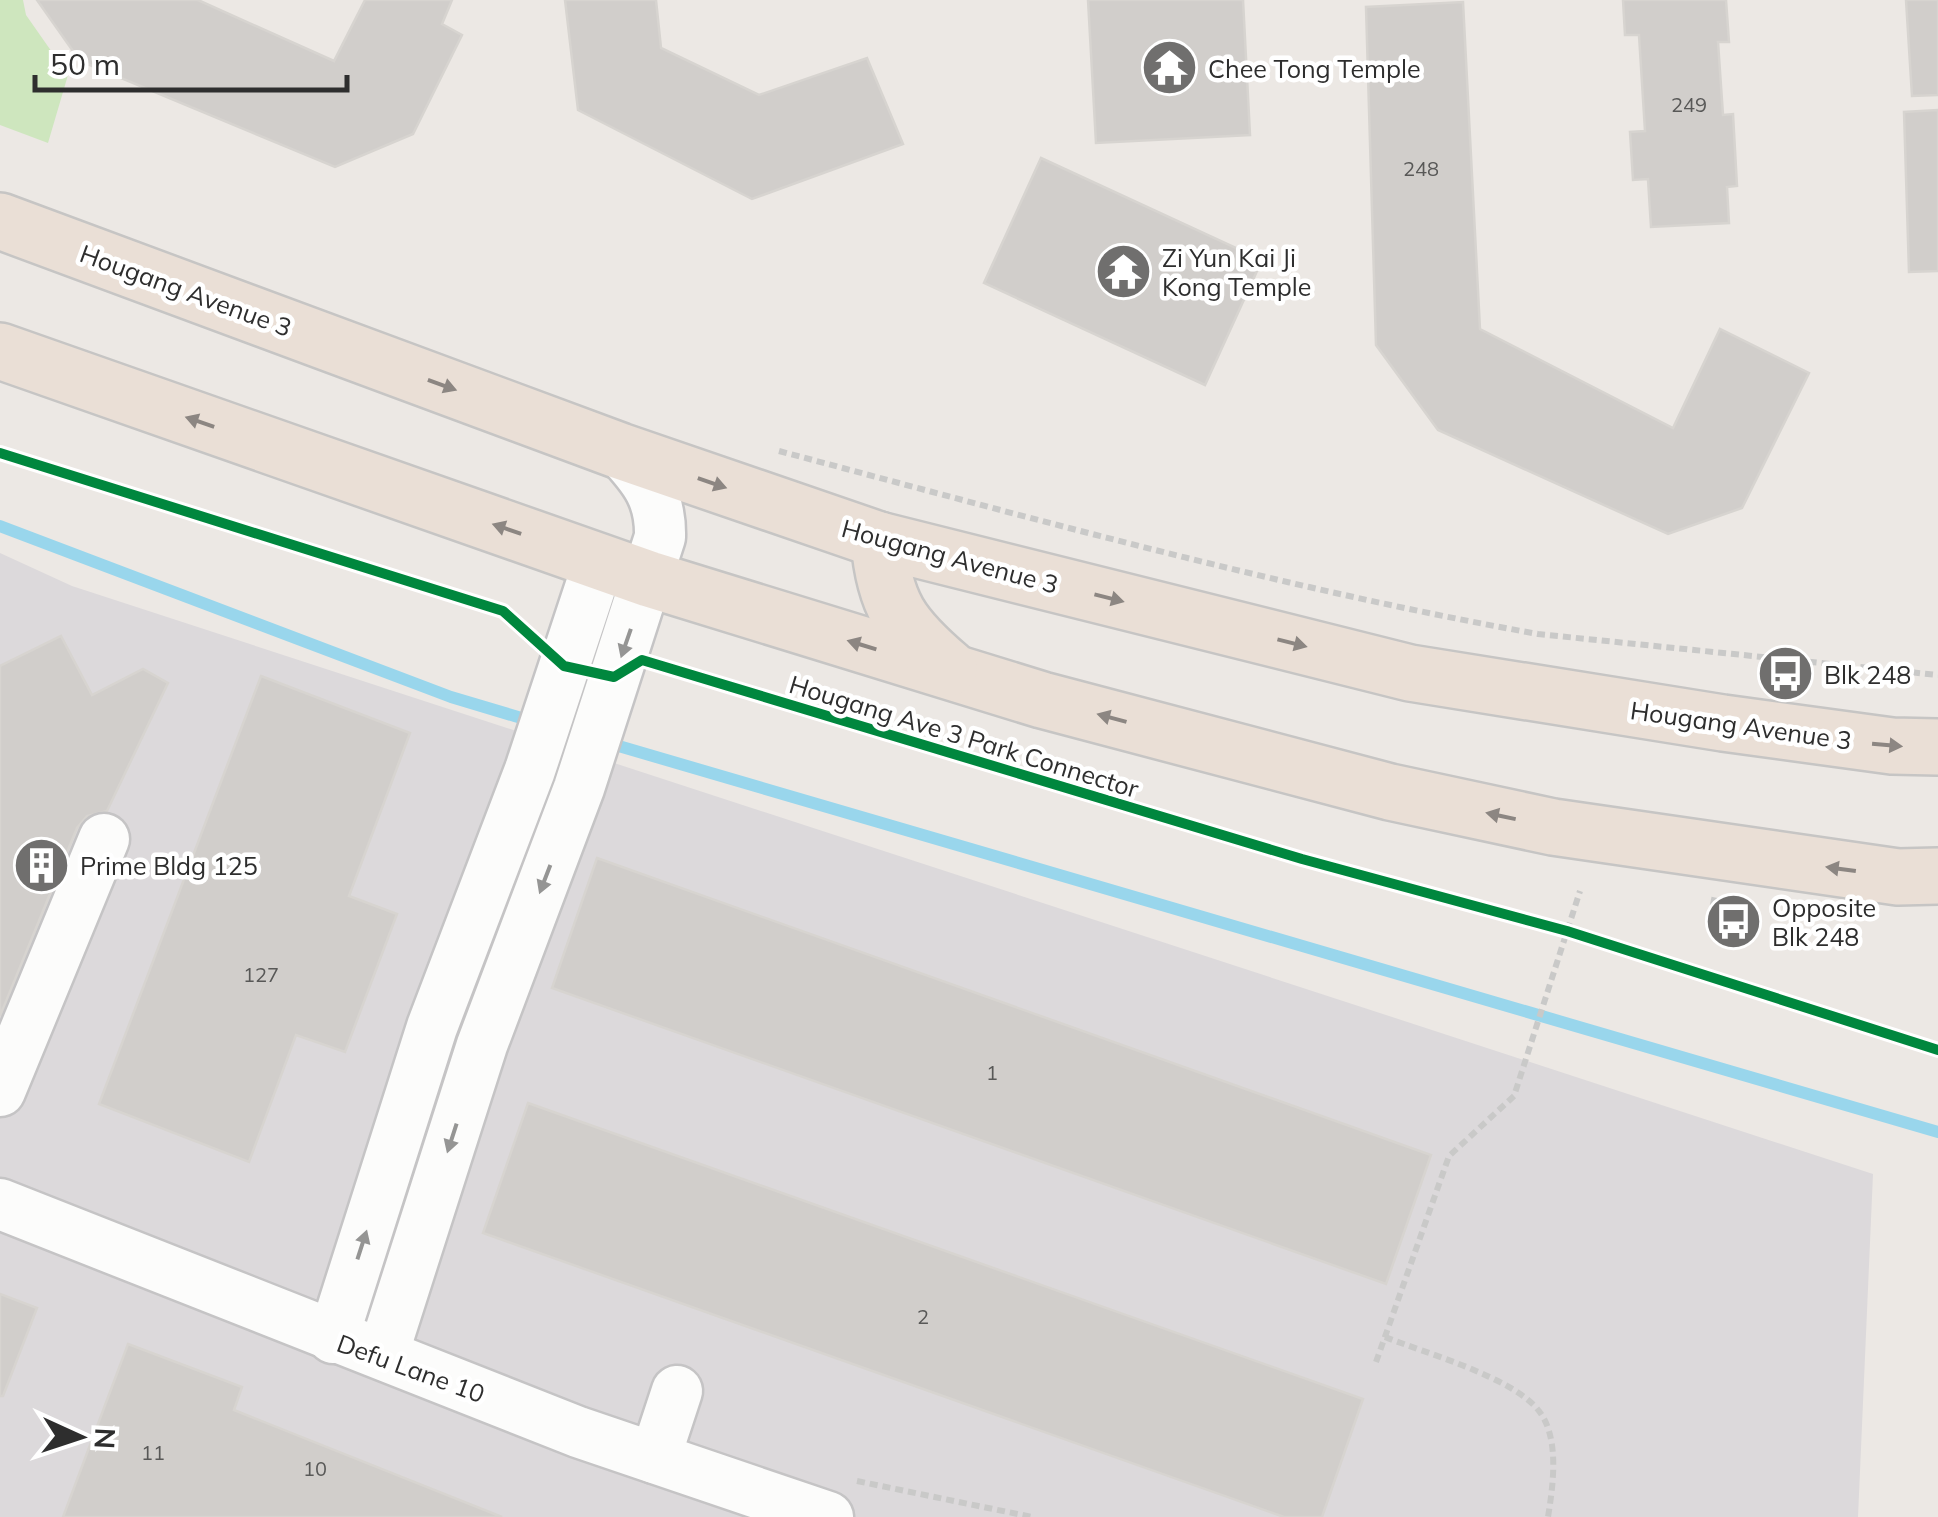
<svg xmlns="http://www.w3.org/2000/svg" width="1938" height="1517" viewBox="0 0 1938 1517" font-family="Mulish,sans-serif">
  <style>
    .industrial { fill: #dcd9db }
    .green { fill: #cee6be }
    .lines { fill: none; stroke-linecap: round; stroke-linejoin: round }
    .stream { stroke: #99d6ec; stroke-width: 12 }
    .building { fill: #d1cecb; stroke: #d7d4d0; stroke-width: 2.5 }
    .minor-casing { stroke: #c5c4c5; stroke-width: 55 }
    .highway-casing { stroke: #c6c5c4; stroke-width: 60 }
    .path { stroke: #c9c9c8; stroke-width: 6; stroke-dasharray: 8 5; stroke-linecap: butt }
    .minor { stroke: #fcfcfb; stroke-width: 50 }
    .highway { stroke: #eadfd6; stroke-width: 55 }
    .cycleway-casing { stroke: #fff; stroke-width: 16 }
    .cycleway { stroke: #00873e; stroke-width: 10 }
    .oneway { fill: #8c8682 }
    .oneway2 { fill: #959594 }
    .labels { text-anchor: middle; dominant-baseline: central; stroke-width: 9; stroke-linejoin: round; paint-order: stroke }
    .number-label { font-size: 20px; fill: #585857 }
    .poi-label { font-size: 25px; fill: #2e2e2e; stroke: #fff; text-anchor: start }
    .street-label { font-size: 25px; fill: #2e2e2e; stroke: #fff }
  </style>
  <rect width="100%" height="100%" fill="#ece8e4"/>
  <!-- industrial -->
  <path class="industrial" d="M0 553 72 586 1873 1174 1858 1517H0Z"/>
  <!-- green -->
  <path class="green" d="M0 0H23L26 15 68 75 48 143 0 125Z"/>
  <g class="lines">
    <!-- stream -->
    <g class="stream">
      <path d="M0 526 451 697 538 723"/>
      <path d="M605 742 1938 1132"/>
    </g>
  </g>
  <!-- building -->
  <g class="building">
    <path d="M37 0H198L334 61 365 0H452L442 24 462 35 413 134 335 167 80 61Z"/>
    <path d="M565 0H656L661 48 759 95 867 58 903 144 752 199 578 110Z"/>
    <path d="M1088 0H1243L1250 135 1096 143Z"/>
    <path d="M1623 0H1726L1729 42H1718L1723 115 1733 114 1737 186 1727 187 1729 223 1651 227 1648 179 1633 180 1630 132 1645 131 1639 35H1625Z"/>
    <path d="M1906 0H1938V95L1912 96Z"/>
    <path d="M1463 2 1480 329 1673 428 1720 329 1809 373 1742 508 1668 534 1438 430 1376 345 1366 7Z"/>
    <path d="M1938 110V271L1909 272 1904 112Z"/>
    <path d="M1041 158 1262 260 1205 385 984 283Z"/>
    <path d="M61 636 92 695 143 669 168 683 107 811 87 816 77 828 0 1016V666Z"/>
    <path d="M261 676 410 733 349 896 397 914 345 1052 296 1035 249 1162 99 1104Z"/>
    <path d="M597 858 1431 1155 1386 1284 552 988Z"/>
    <path d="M528 1103 1363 1399 1322 1517H1284L483 1233Z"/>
    <path d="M0 1294 37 1308 3 1396H0Z"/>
    <path d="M128 1344 242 1387 234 1410 502 1517H63Z"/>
  </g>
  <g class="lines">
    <defs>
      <g id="minor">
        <path d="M0 1091 104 839"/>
        <path d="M0 1204 578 1432 828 1517"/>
        <path d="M333 1338 432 1027 530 770 599 561"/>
        <path d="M383 1354 482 1045 579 788 660 537C661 498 646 479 620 451"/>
        <path d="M655 1458 677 1391"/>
      </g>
      <g id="highway">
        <path d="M0 221 620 451 879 540 1410 673 1723 723 1892 746 1938 747"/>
        <path d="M0 351 649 579 1042 700 1390 792 1553 827 1898 877 1938 876"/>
        <path d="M879 540C884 604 901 627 949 668"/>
      </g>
    </defs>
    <!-- minor casing -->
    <use href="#minor" class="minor-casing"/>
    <!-- highway casing -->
    <use href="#highway" class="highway-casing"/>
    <!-- path -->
    <g class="path">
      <path d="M779 451C1031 518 1281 588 1538 634L1938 675"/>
      <path d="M1710 918 1715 895"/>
      <path d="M1385 1337C1425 1353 1513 1377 1539 1411 1560 1438 1553 1486 1548 1517"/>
      <path d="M1376 1362 1449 1156 1514 1096 1580 891"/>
      <path d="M857 1481 1032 1517"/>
    </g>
    <!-- minor -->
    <use href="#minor" class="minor"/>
    <!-- highway -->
    <use href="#highway" class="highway"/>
    <defs>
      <path id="cycleway" d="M0 453 503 611 564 666 614 677 642 660 1302 859 1567 931 1938 1050"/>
    </defs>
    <!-- cycleway casing -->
    <use href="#cycleway" class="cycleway-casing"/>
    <!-- cycleway -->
    <use href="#cycleway" class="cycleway"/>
  </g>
  <!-- one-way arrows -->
  <defs><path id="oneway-solid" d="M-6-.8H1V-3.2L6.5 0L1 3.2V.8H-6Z" transform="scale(2.5)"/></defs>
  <g class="oneway">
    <use href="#oneway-solid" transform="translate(442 385) rotate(20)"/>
    <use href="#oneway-solid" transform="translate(200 422) rotate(-161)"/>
    <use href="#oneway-solid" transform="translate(712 483) rotate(19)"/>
    <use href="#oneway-solid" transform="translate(507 529) rotate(-161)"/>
    <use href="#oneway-solid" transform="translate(1109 598) rotate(14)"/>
    <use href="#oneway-solid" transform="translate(1292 643) rotate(14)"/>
    <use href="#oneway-solid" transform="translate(862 645) rotate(-163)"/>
    <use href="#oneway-solid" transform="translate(1112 718) rotate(-165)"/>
    <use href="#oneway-solid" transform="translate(1887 745) rotate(5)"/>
    <use href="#oneway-solid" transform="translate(1501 816) rotate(-168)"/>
    <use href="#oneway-solid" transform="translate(1841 869) rotate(-172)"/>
  </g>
  <g class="oneway2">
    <use href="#oneway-solid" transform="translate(626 643) rotate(109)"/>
    <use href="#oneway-solid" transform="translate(545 879) rotate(111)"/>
    <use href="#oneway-solid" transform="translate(452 1138) rotate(108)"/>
    <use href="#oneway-solid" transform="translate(362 1245) rotate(-72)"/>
  </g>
  <!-- icons -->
  <defs>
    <symbol id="temple-disc" viewBox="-11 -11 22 22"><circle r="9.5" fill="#706f6e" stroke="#fff"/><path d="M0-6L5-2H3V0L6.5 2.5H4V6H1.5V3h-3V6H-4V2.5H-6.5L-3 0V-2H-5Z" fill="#fff"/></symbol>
    <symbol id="bus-disc" viewBox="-11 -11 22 22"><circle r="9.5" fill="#706f6e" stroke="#fff"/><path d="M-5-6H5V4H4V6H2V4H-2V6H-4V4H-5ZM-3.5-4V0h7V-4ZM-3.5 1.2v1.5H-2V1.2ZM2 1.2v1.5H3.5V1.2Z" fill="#fff"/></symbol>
    <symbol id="building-disc" viewBox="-11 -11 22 22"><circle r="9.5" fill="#706f6e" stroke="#fff"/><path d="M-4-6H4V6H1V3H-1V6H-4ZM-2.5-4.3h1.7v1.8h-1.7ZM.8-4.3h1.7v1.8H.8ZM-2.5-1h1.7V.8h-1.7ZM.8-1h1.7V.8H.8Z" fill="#fff"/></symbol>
  </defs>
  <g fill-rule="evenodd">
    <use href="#temple-disc" x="1138" y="36" width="63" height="63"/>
    <use href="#temple-disc" x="1092" y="240" width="63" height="63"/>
    <use href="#bus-disc" x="1754" y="642" width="63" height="63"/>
    <use href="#building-disc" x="10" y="834" width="63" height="63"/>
    <use href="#bus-disc" x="1702" y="890" width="63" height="63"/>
  </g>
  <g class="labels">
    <!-- number labels -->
    <g class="number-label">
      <text x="1689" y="104">249</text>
      <text x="1421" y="168">248</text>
      <text x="261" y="974">127</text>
      <text x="992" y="1072">1</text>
      <text x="923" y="1316">2</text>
      <text x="153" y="1452">11</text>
      <text x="315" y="1468">10</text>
    </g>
    <!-- poi labels -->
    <g class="poi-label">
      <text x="1208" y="68">Chee Tong Temple</text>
      <text x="1162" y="257">Zi Yun Kai Ji<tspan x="1162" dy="29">Kong Temple</tspan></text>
      <text x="1824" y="674">Blk 248</text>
      <text x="80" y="865">Prime Bldg 125</text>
      <text x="1772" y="907">Opposite<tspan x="1772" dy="29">Blk 248</tspan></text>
    </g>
    <!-- street labels -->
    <g class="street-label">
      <text transform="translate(186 290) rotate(20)">Hougang Avenue 3</text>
      <text transform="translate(950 556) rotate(15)">Hougang Avenue 3</text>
      <text transform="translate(1741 725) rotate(8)">Hougang Avenue 3</text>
      <text transform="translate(964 736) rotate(17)">Hougang Ave 3 Park Connector</text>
      <text transform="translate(411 1368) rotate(20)">Defu Lane 10</text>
    </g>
  </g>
  <!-- north arrow -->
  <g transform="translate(80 1437) rotate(93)" stroke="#ffffff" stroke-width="8" paint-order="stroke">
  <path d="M0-8L18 38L0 25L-18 38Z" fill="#2e2e2e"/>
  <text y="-15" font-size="28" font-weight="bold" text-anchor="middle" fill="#2e2e2e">N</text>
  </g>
  <!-- scale -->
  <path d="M35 75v15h312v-15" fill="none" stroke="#2e2e2e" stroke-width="5"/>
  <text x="50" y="75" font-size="30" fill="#2e2e2e" stroke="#ffffff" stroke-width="8" paint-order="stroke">50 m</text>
</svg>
